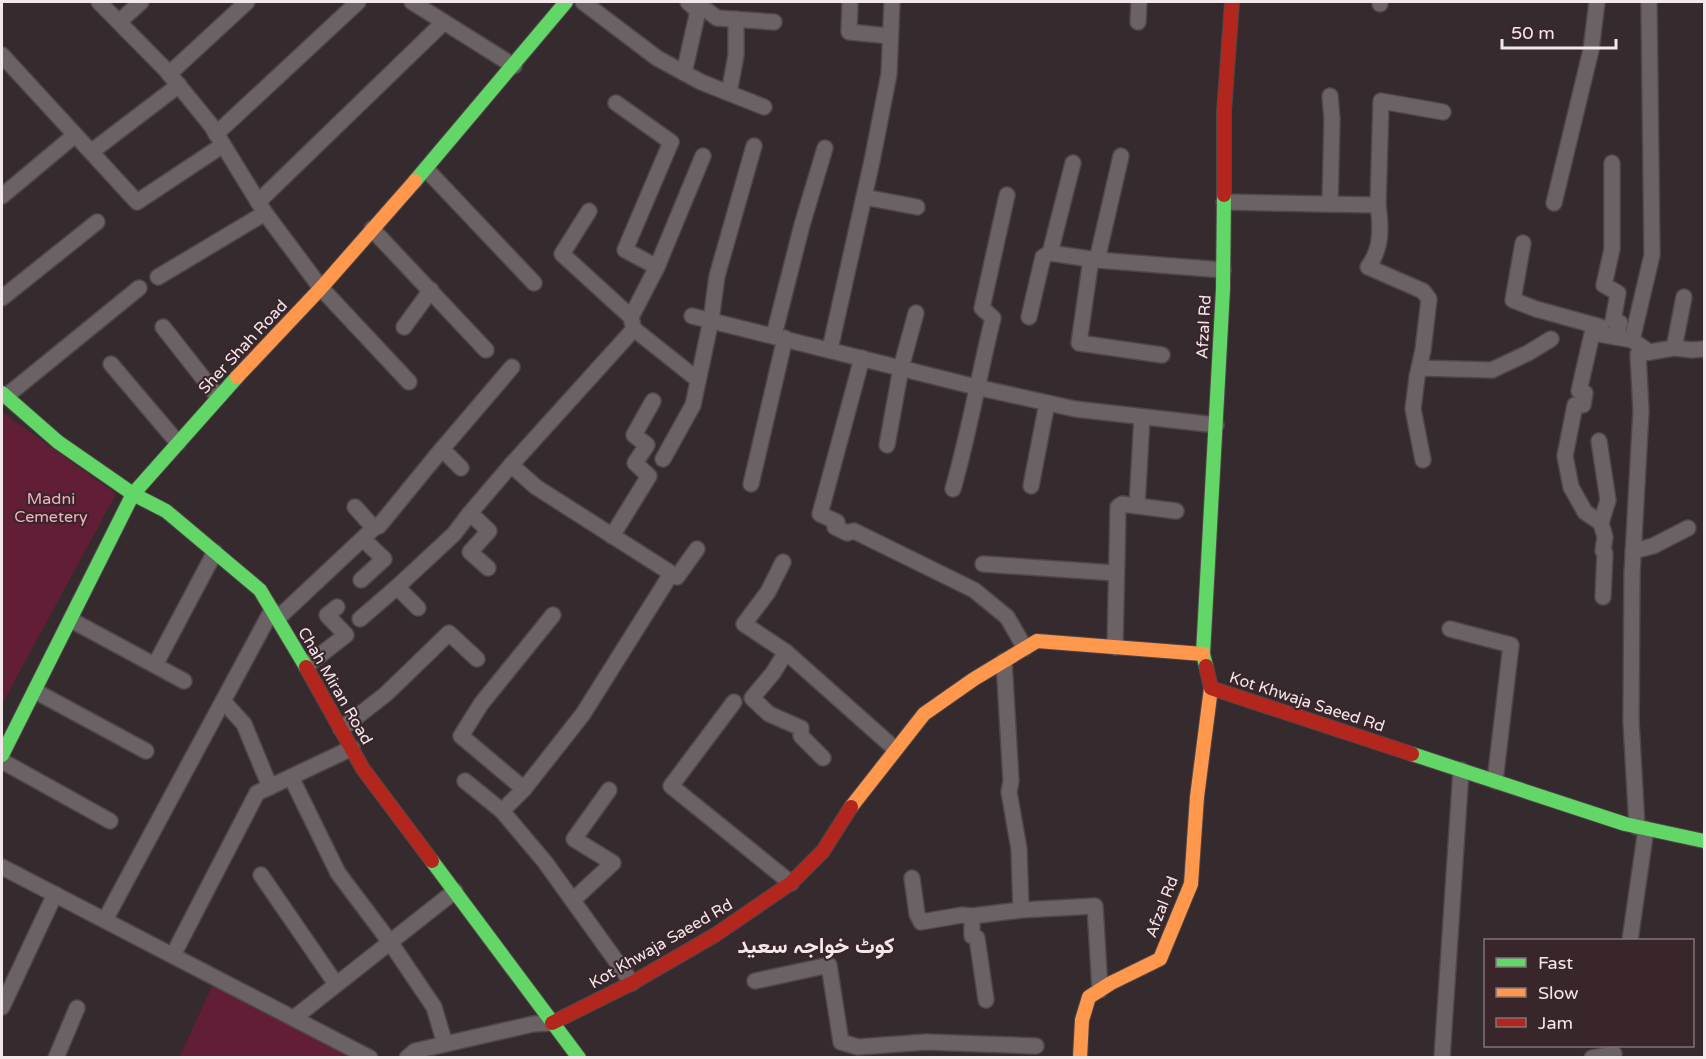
<svg xmlns="http://www.w3.org/2000/svg" width="1706" height="1059" viewBox="0 0 1706 1059" font-family="'Varela Round',Vazirmatn,sans-serif">
  <style>
    .green { fill: #631e37 }
    .lines { fill: none; stroke-linecap: round; stroke-linejoin: round }
    .street-casing { stroke: #4f4648; stroke-width: 18 }
    .fast-casing { stroke: #4f4648; stroke-width: 16 }
    .slow-casing { stroke: #4f4648; stroke-width: 16 }
    .jam-casing { stroke: #4f4648; stroke-width: 16 }
    .street { stroke: #6b6265; stroke-width: 15 }
    .fast { stroke: #63d668; stroke-width: 14 }
    .slow { stroke: #ff974d; stroke-width: 14 }
    .jam { stroke: #b3261e; stroke-width: 14 }
    .labels { text-anchor: middle; dominant-baseline: central; stroke-width: 4.5; stroke-linejoin: round; paint-order: stroke }
    .street-label { font-size: 16px; fill: #f4e7ea; stroke: #39262b }
    .park-label { font-size: 16px; fill: #f8aec1; stroke: #39262b }
    .district-label { font-size: 22px; font-weight: bold; fill: #f4e7ea; stroke: #39262b }
  </style>
  <rect width="100%" height="100%" fill="#352a2d"/>
  <!-- green -->
  <g class="green">
    <path d="M2 412 116 494 2 704Z"/>
    <path d="M216 978 370 1058H179Z"/>
  </g>
  <g class="lines">
    <defs>
      <g id="street">
        <path d="M99 2 166 70 211 125 265 213 321 288 409 382"/>
        <path d="M412 2 514 66"/>
        <path d="M583 2 657 58 701 82 764 107"/>
        <path d="M850 2 849 32 890 36"/>
        <path d="M1380 2V4"/>
        <path d="M1649 2 1652 255 1632 340 1649 352"/>
        <path d="M698 11 705 9 717 18 774 22"/>
        <path d="M119 22 141 2"/>
        <path d="M1138 22 1139 2"/>
        <path d="M2 55 137 202 223 145"/>
        <path d="M684 73 698 11 688 2"/>
        <path d="M169 74 247 2"/>
        <path d="M729 93 736 55V19"/>
        <path d="M1330 96 1332 119 1330 204"/>
        <path d="M616 103 671 142 625 250 657 267 631 317"/>
        <path d="M216 134 358 2"/>
        <path d="M91 152 179 85"/>
        <path d="M1121 156 1097 260 1223 270"/>
        <path d="M1073 163 1050 253 1097 260"/>
        <path d="M1612 163V249L1604 285 1618 293 1613 321 1620 323 1616 337"/>
        <path d="M426 169 534 283"/>
        <path d="M2 196 75 135"/>
        <path d="M864 197 917 207"/>
        <path d="M258 202 444 22"/>
        <path d="M1224 202 1378 205 1381 101 1443 112"/>
        <path d="M1554 203 1591 50 1597 2"/>
        <path d="M1378 205C1381 227 1382 249 1368 267L1423 291 1429 299 1423 350 1417 377 1413 409 1423 460"/>
        <path d="M589 211 562 254 631 317 633 326"/>
        <path d="M372 229 486 350"/>
        <path d="M1523 243 1513 300 1536 309 1601 327 1599 334 1632 340"/>
        <path d="M1091 259 1079 343 1162 355"/>
        <path d="M657 267 703 156"/>
        <path d="M158 277 265 213"/>
        <path d="M2 298 97 222"/>
        <path d="M692 316 976 387 1075 409 1216 425"/>
        <path d="M1029 317 1043 257 1050 253"/>
        <path d="M1594 325 1579 391 1585 393 1583 405H1575L1565 456 1571 487 1585 512 1601 523 1608 500 1599 441"/>
        <path d="M163 327 218 397"/>
        <path d="M404 327 431 290"/>
        <path d="M774 335 802 225 825 148"/>
        <path d="M1674 348 1684 297"/>
        <path d="M830 349 872 161 889 74 892 2"/>
        <path d="M862 358 820 514 837 522 835 527 847 533 854 531 974 590 1007 617 1025 648"/>
        <path d="M111 364 178 443"/>
        <path d="M1419 368 1492 370 1528 353 1551 339"/>
        <path d="M5 397 139 288"/>
        <path d="M887 445 901 368 916 313"/>
        <path d="M442 449 512 367"/>
        <path d="M663 459 693 405 711 320 717 276 754 146"/>
        <path d="M751 484 785 338"/>
        <path d="M1031 486 1047 403"/>
        <path d="M953 489C969 433 979 375 993 318L982 308 1007 195"/>
        <path d="M1137 506 1142 417"/>
        <path d="M1601 523 1605 537 1603 551 1605 553 1603 597"/>
        <path d="M374 528 379 526 442 449 461 468"/>
        <path d="M612 536 649 476 635 463 647 445 634 435 653 401"/>
        <path d="M697 549 677 577 536 487 511 465 634 329 698 380"/>
        <path d="M1633 551 1653 546 1688 528"/>
        <path d="M783 562 768 592 744 624 786 652 894 748"/>
        <path d="M983 564 1116 573"/>
        <path d="M488 568 470 552 489 531 470 513 511 465"/>
        <path d="M361 580 384 559 363 539"/>
        <path d="M418 608 397 587 454 534 470 513"/>
        <path d="M553 615 481 704 461 736 524 789 583 714 671 574"/>
        <path d="M277 619 374 528 355 507"/>
        <path d="M360 619 397 587"/>
        <path d="M71 620 184 681"/>
        <path d="M1450 629 1511 645 1495 781"/>
        <path d="M1115 647 1118 507 1122 504 1176 511"/>
        <path d="M786 652 773 673 752 698 769 714 801 728V736L823 758"/>
        <path d="M1004 661 1011 781 1009 792 1019 849 1021 910"/>
        <path d="M155 665 215 552"/>
        <path d="M306 666 346 635 327 615 337 607"/>
        <path d="M35 691 146 751"/>
        <path d="M223 701 244 724 270 787"/>
        <path d="M734 702 671 786 791 883"/>
        <path d="M341 729 386 694 449 633 477 659"/>
        <path d="M2 761 110 821"/>
        <path d="M291 777 338 873 390 942 434 1007 445 1044"/>
        <path d="M465 781 502 811"/>
        <path d="M524 789 502 811 545 862 632 983"/>
        <path d="M1637 827 1631 721 1632 574 1641 411 1638 354 1674 348 1692 350 1704 349"/>
        <path d="M2 867 370 1058"/>
        <path d="M261 875 336 984"/>
        <path d="M912 878 917 914 921 922 962 915 972 916"/>
        <path d="M573 900 613 863 574 839 609 790"/>
        <path d="M105 920 272 610"/>
        <path d="M1630 940 1646 829"/>
        <path d="M173 955 257 793 352 748"/>
        <path d="M755 981 829 965 841 1042 858 1047 926 1042 1036 1046"/>
        <path d="M986 1000 977 938 972 936V916L1021 910 1095 906 1100 990"/>
        <path d="M2 1007 55 894"/>
        <path d="M294 1018 455 891"/>
        <path d="M56 1058 77 1008"/>
        <path d="M407 1058 415 1051 533 1024 552 1023"/>
        <path d="M1442 1058 1461 770"/>
        <path d="M1592 1058 1614 1054"/>
      </g>
      <g id="fast">
        <path d="M415 181 566 2"/>
        <path d="M2 393 58 442 133 494 166 511 260 590 306 667"/>
        <path d="M1206 666 1203 654 1223 289 1224 195"/>
        <path d="M1412 754 1625 824 1704 841"/>
        <path d="M2 755 133 494 237 377"/>
        <path d="M432 861 579 1058"/>
      </g>
      <g id="slow">
        <path d="M237 377 321 288 415 181"/>
        <path d="M851 807 924 714 974 679 1037 641 1203 654"/>
        <path d="M1080 1058 1082 1020 1089 997 1111 983 1160 959 1191 884 1197 797 1211 688"/>
      </g>
      <g id="jam">
        <path d="M1224 195V112L1232 2"/>
        <path d="M1206 666 1211 688 1412 754"/>
        <path d="M306 667 363 769 432 861"/>
        <path d="M552 1023 632 983 715 935 791 883 823 851 851 807"/>
      </g>
    </defs>
    <!-- street casing -->
    <use href="#street" class="street-casing"/>
    <!-- fast casing -->
    <use href="#fast" class="fast-casing"/>
    <!-- slow casing -->
    <use href="#slow" class="slow-casing"/>
    <!-- jam casing -->
    <use href="#jam" class="jam-casing"/>
    <!-- street -->
    <use href="#street" class="street"/>
    <!-- fast -->
    <use href="#fast" class="fast"/>
    <!-- slow -->
    <use href="#slow" class="slow"/>
    <!-- jam -->
    <use href="#jam" class="jam"/>
  </g>
  <g class="labels">
    <!-- street labels -->
    <g class="street-label">
      <text transform="translate(1204 327) rotate(-87)">Afzal Rd</text>
      <text transform="translate(243 347) rotate(-47)">Sher Shah Road</text>
      <text transform="translate(335 686) rotate(60)">Chah Miran Road</text>
      <text transform="translate(1307 702) rotate(18)">Kot Khwaja Saeed Rd</text>
      <text transform="translate(1162 907) rotate(-69)">Afzal Rd</text>
      <text transform="translate(661 944) rotate(-30)">Kot Khwaja Saeed Rd</text>
    </g>
    <!-- park labels -->
    <g class="park-label">
      <text x="51" y="499">Madni<tspan x="51" dy="18">Cemetery</tspan></text>
    </g>
    <!-- district labels -->
    <g class="district-label">
      <text x="816" y="946">کوٹ خواجہ سعید</text>
    </g>
  </g>
  <!-- border -->
  <rect width="1706" height="1059" fill="none" stroke="#f4e7ea" stroke-width="6"/>
  <!-- legend -->
  <rect x="1484" y="939" width="210" height="108" fill="#39262b" stroke="#847377" stroke-width="1.5"/>
  <rect x="1496" y="958" width="30" height="9" fill="#63d668" stroke="#847377" stroke-width="1.5"/>
  <text x="1538" y="969" font-size="18" fill="#f4e7ea">Fast</text>
  <rect x="1496" y="988" width="30" height="9" fill="#ff974d" stroke="#847377" stroke-width="1.5"/>
  <text x="1538" y="999" font-size="18" fill="#f4e7ea">Slow</text>
  <rect x="1496" y="1018" width="30" height="9" fill="#b3261e" stroke="#847377" stroke-width="1.5"/>
  <text x="1538" y="1029" font-size="18" fill="#f4e7ea">Jam</text>
  <!-- scale -->
  <path d="M1502 39v9h114v-9" fill="none" stroke="#f4e7ea" stroke-width="3"/>
  <text x="1511" y="39" font-size="18" fill="#f4e7ea" stroke="#39262b" stroke-width="4.5" paint-order="stroke">50 m</text>
</svg>
